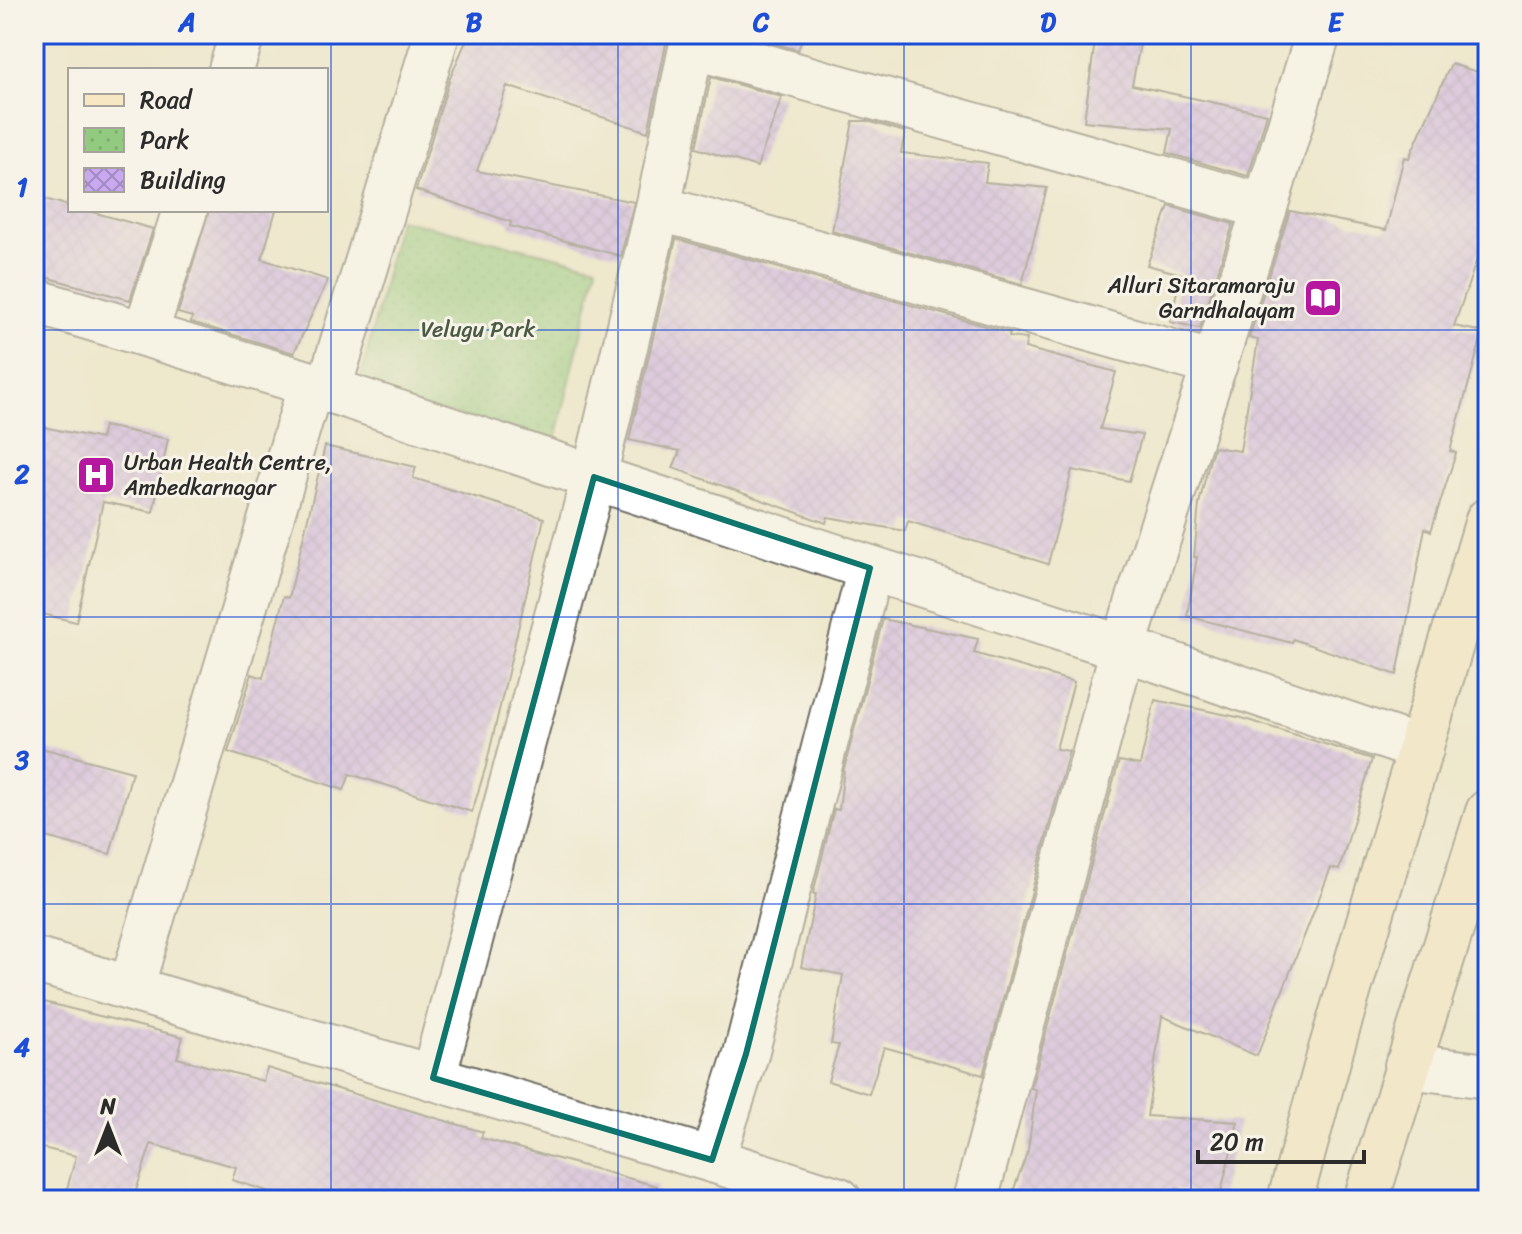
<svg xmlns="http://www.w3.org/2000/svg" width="1522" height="1234" viewBox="0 0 1522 1234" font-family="Sriracha,sans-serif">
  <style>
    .park { fill: url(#park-dots); stroke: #5e7b55; stroke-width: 2 }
    .building { fill: url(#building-cross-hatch) }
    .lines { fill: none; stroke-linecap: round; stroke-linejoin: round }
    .minor-casing { stroke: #6f6d64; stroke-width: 48 }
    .secondary-casing { stroke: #6f6d64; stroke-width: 48 }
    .minor { stroke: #fff; stroke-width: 44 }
    .secondary { stroke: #f7e8c3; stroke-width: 44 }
    .marked { fill: none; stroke: #0f766e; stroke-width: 6; stroke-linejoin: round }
    .grid { fill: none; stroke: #1d4ed8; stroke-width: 2; stroke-opacity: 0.55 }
    .labels { text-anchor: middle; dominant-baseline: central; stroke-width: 6; stroke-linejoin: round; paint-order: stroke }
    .poi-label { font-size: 22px; fill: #2b2b2b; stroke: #f7f3e8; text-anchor: end }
    .park-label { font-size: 22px; fill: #4a5b44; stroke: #f7f3e8 }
    .neatline { fill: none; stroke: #1d4ed8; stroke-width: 3 }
    .grid-label { font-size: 26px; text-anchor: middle; font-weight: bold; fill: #1d4ed8 }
  </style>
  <defs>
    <pattern id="park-dots" width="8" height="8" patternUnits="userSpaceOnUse" patternTransform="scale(2)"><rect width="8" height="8" fill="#92cb7f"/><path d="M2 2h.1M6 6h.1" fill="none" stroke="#7eae6e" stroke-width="1.8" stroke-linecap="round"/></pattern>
    <pattern id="building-cross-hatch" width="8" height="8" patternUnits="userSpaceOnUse" patternTransform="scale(2)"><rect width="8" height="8" fill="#c9a9ef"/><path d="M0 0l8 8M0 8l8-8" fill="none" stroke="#a38ac2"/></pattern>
  </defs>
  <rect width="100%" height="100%" fill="#f7f3e8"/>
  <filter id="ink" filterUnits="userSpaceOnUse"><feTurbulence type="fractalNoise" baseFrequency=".0125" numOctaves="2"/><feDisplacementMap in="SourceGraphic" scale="16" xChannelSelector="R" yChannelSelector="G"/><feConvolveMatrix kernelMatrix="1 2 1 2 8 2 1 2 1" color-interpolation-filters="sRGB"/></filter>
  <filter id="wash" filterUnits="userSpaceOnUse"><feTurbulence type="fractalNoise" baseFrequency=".006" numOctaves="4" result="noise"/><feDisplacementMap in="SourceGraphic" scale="32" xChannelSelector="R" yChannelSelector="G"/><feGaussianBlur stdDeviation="1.8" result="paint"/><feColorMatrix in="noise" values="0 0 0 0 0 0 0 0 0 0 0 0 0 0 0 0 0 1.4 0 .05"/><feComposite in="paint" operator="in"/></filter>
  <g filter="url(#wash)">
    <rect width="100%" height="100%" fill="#eee8cd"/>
    <!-- park -->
    <path class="park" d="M399 219 597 266 556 439 358 392Z"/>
    <g id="blocks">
      <!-- building -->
      <g class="building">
        <path d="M469 34H668L648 132 507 86 477 171 634 202 621 256 510 226 511 222 416 190 450 78Z"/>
        <path d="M742 34H804L798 50Z"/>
        <path d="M1096 34H1142L1132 85 1267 114 1248 176 1167 153 1172 129 1084 121Z"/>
        <path d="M1451 64 1488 75V227L1454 326 1483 332 1450 451 1456 453 1431 531 1425 528 1397 675 1293 639 1292 643 1187 616 1197 557H1194L1199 504 1209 463 1214 447 1240 451 1258 340 1249 338 1290 211 1386 230 1404 157 1409 158Z"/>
        <path d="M711 77 782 97 757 167 696 148Z"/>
        <path d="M853 121H867L905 132 901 153 988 163 985 182 1047 188 1022 284 832 231Z"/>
        <path d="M34 196 70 206V210H85L153 229 130 300 34 274Z"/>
        <path d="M1169 206 1233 224 1200 328 1170 322 1181 274 1147 265Z"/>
        <path d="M209 210H276L262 259 328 280 294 353 191 322 192 317 178 313Z"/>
        <path d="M676 239 1010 333 1009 337 1027 339 1025 348 1116 372 1100 429 1142 435 1129 481 1072 470 1048 564 908 521 905 531 828 517 826 523 673 468 680 451 629 440Z"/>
        <path d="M34 425 101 439 104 426 168 439 153 512 103 502 76 622 34 612Z"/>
        <path d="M325 446 416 467 413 478 544 518 486 766 472 812 350 774 344 790 228 752 252 674 263 678 284 596 289 598Z"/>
        <path d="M883 619 978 639 974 653 1074 682 1056 749 1069 751 983 1075 884 1047 869 1094 828 1081 839 1045 831 1044 843 975 801 967 816 894H813L834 809 839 810 844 769Z"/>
        <path d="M1155 700 1242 718 1372 759 1339 870 1331 868 1257 1056 1162 1016 1147 1116 1238 1122 1219 1200 1176 1189 1173 1200H1010L1028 1150 1036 1090 1031 1088 1119 761 1140 765Z"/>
        <path d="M34 746 132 772 110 854 34 834Z"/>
        <path d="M44 1002 183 1037 177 1058 263 1081 267 1068 483 1132 481 1138 657 1186 655 1200H296L232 1180 236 1167 151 1144 133 1200H64L76 1156 34 1146V1041Z"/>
      </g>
    </g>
  </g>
  <g filter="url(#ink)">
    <use href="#blocks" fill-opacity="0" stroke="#6f6d64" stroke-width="2"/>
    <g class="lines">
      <defs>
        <g id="minor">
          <path d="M692 46 1265 207"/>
          <path d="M231 70 242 34"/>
          <path d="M658 208 1215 364"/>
          <path d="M34 301 311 384 870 568 1123 648 1421 749"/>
          <path d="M145 334 185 210"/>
          <path d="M328 391 437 34"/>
          <path d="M34 960 712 1160 839 1200"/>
          <path d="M131 988 311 384"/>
          <path d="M1407 1066 1488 1076"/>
          <path d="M433 1078 594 477 658 208 694 34"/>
          <path d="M712 1160 746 1054 870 568"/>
          <path d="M975 1200 1123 648 1265 207 1318 34"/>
        </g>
        <g id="secondary">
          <path d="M1290 1200 1330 1053 1488 520"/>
          <path d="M1366 1200 1488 812"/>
        </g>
      </defs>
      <!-- minor casing -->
      <use href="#minor" class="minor-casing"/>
      <!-- secondary casing -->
      <use href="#secondary" class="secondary-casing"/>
      <!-- minor -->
      <use href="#minor" class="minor"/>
      <!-- secondary -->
      <use href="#secondary" class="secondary"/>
    </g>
  </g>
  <!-- marked area -->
  <path d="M0 0H1522V1234H0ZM594 477 870 568 746 1054 712 1160 433 1078Z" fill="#eee8cd" fill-opacity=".55" fill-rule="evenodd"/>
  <path class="marked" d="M594 477 870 568 746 1054 712 1160 433 1078Z"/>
  <!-- grid -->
  <path class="grid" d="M331 34V1200M618 34V1200M904 34V1200M1191 34V1200M34 330H1488M34 617H1488M34 904H1488"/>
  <!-- icons -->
  <defs>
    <symbol id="library-square" viewBox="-11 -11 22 22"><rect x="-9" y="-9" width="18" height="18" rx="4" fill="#b5179e" stroke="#f7f3e8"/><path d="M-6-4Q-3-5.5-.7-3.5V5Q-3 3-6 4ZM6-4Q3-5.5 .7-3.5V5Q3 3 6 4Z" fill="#fff"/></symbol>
    <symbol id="hospital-square" viewBox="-11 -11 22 22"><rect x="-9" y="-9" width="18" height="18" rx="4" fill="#b5179e" stroke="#f7f3e8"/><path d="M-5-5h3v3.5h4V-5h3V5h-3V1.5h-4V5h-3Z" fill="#fff"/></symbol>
  </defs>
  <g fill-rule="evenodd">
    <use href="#library-square" x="1301" y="276" width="44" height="44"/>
    <use href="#hospital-square" x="74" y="453" width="44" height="44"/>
  </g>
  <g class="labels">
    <!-- poi labels -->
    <g class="poi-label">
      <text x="1295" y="285">Alluri Sitaramaraju<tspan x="1295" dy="25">Garndhalayam</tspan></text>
      <text x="124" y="462" text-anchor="start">Urban Health Centre,<tspan x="124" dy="25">Ambedkarnagar</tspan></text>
    </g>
    <!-- park labels -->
    <g class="park-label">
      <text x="478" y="329">Velugu Park</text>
    </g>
  </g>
  <!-- margin -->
  <rect width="1522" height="1234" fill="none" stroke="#f7f3e8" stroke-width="88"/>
  <!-- legend -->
  <rect x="68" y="68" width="260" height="144" fill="#f7f3e8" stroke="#a5a39c" stroke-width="2"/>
  <rect x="84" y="94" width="40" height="12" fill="#f7e8c3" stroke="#a5a39c" stroke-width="2"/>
  <text x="140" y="108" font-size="24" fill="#2b2b2b">Road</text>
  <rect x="84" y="128" width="40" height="24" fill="url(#park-dots)" stroke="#a5a39c" stroke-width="2"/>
  <text x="140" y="148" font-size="24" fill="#2b2b2b">Park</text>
  <rect x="84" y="168" width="40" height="24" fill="url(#building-cross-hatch)" stroke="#a5a39c" stroke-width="2"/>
  <text x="140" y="188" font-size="24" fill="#2b2b2b">Building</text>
  <!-- north arrow -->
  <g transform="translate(108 1126)" stroke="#f7f3e8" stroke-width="6" paint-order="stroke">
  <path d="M0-6L14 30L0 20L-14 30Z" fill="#2b2b2b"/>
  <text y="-12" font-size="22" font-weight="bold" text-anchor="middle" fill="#2b2b2b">N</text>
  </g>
  <!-- scale -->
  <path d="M1198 1150v12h166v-12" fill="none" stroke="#2b2b2b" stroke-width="4"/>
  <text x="1210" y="1150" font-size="24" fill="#2b2b2b" stroke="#f7f3e8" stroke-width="6" paint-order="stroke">20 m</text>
  <rect x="44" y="44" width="1434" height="1146" class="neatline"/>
  <g class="grid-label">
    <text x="187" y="31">A</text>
    <text x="474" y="31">B</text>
    <text x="761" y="31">C</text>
    <text x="1048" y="31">D</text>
    <text x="1335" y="31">E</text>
    <text x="22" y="196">1</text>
    <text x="22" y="483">2</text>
    <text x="22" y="769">3</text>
    <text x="22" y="1056">4</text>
  </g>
</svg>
